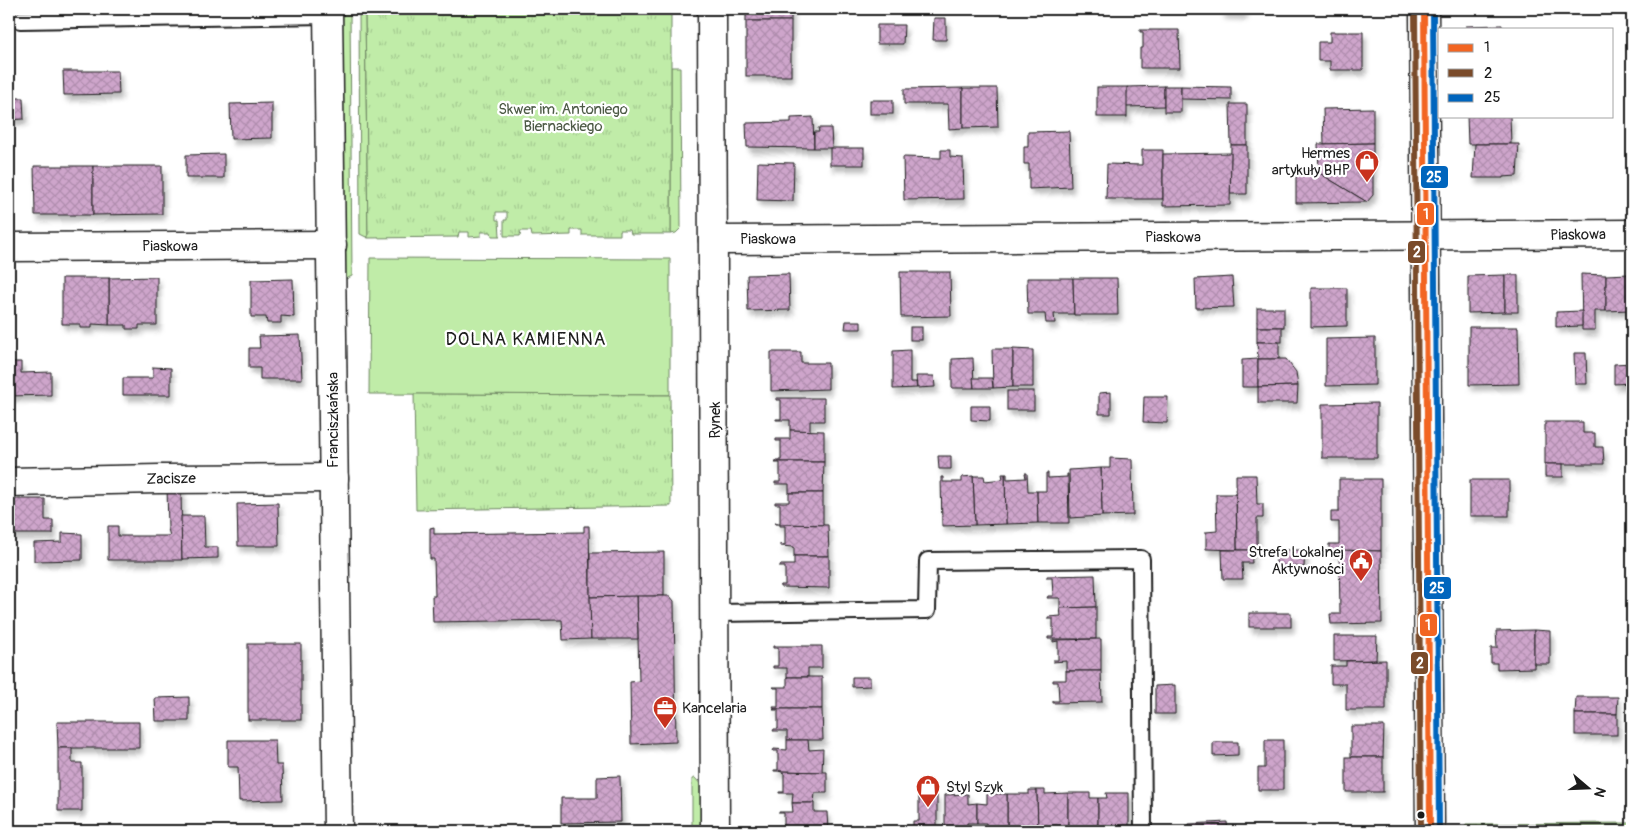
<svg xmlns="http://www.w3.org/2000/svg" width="1641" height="840" viewBox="0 0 1641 840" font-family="Pangolin,sans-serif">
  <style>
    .grass { fill: #c0eca8; stroke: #6e8462 }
    .park { fill: url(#park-tufts); stroke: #6e8462 }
    .building { fill: url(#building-cross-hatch); stroke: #1c1c1c; filter: url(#shadow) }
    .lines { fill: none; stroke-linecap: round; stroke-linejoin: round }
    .lane-casing { stroke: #1c1c1c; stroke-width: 20 }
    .street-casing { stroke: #1c1c1c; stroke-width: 31 }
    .secondary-casing { stroke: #1c1c1c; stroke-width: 31 }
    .lane { stroke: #fff; stroke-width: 16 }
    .street { stroke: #fff; stroke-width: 28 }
    .secondary { stroke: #fff; stroke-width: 28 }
    .bus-1-casing { stroke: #fff; stroke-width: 10 }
    .bus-2-casing { stroke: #fff; stroke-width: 10 }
    .bus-3-casing { stroke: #fff; stroke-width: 10 }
    .bus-1 { stroke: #f26522; stroke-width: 6 }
    .bus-2 { stroke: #7a4b2a; stroke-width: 6 }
    .bus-3 { stroke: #0065bd; stroke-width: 6 }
    .bus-dot { fill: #1c1c1c; stroke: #fff; stroke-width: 2 }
    .labels { text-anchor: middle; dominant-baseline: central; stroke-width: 4.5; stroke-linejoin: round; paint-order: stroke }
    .park-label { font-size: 15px; fill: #4d5a46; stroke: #fff }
    .poi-label { font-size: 15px; fill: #1c1c1c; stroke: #fff; text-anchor: end }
    .street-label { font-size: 15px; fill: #1c1c1c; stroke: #fff }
    .quarter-label { font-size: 18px; letter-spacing: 1px; fill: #1c1c1c; stroke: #fff }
    .line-badge { stroke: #fff; stroke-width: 2 }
    .badge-label { font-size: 14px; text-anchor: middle; font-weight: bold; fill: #fff }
  </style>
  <defs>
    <pattern id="park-tufts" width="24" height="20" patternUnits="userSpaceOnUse" patternTransform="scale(1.25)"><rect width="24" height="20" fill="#c0eca8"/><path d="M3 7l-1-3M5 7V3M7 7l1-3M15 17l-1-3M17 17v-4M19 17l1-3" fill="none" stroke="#a4ca90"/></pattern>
    <pattern id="building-cross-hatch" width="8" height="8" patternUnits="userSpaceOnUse" patternTransform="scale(1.25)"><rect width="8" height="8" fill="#cea5cb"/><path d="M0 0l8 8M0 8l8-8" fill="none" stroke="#b08dae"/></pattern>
    <filter id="shadow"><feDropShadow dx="3" dy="5.5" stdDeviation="2.5" flood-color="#0004"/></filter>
  </defs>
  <rect width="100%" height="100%" fill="#fff"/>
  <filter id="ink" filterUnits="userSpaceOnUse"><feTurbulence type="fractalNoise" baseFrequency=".02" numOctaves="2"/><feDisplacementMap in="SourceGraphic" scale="10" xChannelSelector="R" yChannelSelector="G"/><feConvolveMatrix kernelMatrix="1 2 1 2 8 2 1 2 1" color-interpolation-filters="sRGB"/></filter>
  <g filter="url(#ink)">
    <!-- grass -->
    <g class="grass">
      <path d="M342 9H350L352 276 344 280Z"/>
      <path d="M359 9H365L368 238 360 234Z"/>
      <path d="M671 67H680L681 228 676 233 671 234Z"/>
      <path d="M370 258 670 259V395L369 394Z"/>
      <path d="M695 778 703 787V831H692V779Z"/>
      <path d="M1632 823V826L1476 827V831H1465L1466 824Z"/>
    </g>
    <!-- park -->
    <g class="park">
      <path d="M365 9H671V234H631L630 230H620V235H582V230H571V235L532 236 531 231H521L520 236H504V220H507V212H496V220H499L500 236H492L491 232H481V236L469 237V232H459L458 237 368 238Z"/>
      <path d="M414 394 670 395 671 506 416 510Z"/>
    </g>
    <!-- building -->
    <g class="building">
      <path d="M72 9H122V15L72 16Z"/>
      <rect x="746" y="9" width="45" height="12"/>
      <path d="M1222 9H1244V14L1222 13Z"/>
      <path d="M934 18H946V40H933Z"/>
      <rect x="746" y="21" width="45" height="55"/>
      <path d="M877 25H904L903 44H877Z"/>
      <path d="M1502 25V29H1466V26Z"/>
      <path d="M1140 30H1179L1180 68H1140V48H1143V32H1140Z"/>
      <path d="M1330 32H1363V70H1330V61H1318V42H1330Z"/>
      <path d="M63 71H118L119 94 64 95Z"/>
      <path d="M1164 86V106L1126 107 1127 87Z"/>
      <rect x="1164" y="86" width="17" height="26"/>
      <path d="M1181 86 1231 87V100L1181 99Z"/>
      <rect x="1097" y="87" width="30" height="30"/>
      <path d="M963 88V128L949 129 948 104H904V89Z"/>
      <path d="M963 88H997L998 127 963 128Z"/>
      <path d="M9 98H23L24 119 9 120Z"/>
      <rect x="870" y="100" width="23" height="14"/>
      <path d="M272 103V138L231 139 230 104Z"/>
      <path d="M1230 104H1247V145H1231Z"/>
      <path d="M1373 108V143L1324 144 1323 109Z"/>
      <path d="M1467 116H1510L1511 144H1468Z"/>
      <path d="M813 117 814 148 747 147 746 123 791 122V118Z"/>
      <path d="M818 128H831L832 148H814V132H819Z"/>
      <path d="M1069 131 1071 187 1029 189V164H1024V147H1028V132Z"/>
      <path d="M1373 143V195L1367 202 1319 173 1318 144Z"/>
      <path d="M1475 144H1519L1517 176 1503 177V178H1473Z"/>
      <path d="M1231 145H1247V194H1230Z"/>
      <rect x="830" y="148" width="34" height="17"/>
      <path d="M941 150H950V157L963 158 964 199 904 200 903 157 941 158Z"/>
      <path d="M1142 150H1163V199H1106L1107 164 1142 165Z"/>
      <path d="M1231 153 1230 205 1163 206V154Z"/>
      <path d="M224 154V178H186V155Z"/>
      <path d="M758 162 794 163 793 201 757 200Z"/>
      <path d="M34 166H93V215H35Z"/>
      <path d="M93 166H162V214L93 215Z"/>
      <path d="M1296 173H1319L1367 202 1296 203Z"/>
      <path d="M1626 177H1632V196H1627Z"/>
      <path d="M900 272H950L951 316 901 317Z"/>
      <path d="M789 274 790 310 748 311 747 275Z"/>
      <path d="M1581 274 1606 275V311H1595V330H1582Z"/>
      <path d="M1629 274V310L1606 311V275Z"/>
      <path d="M1505 275V312L1468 313V276Z"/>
      <rect x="1505" y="275" width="13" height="37"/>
      <path d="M157 277V325H139V329H126V325H109V278Z"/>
      <path d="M1232 277 1234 307 1196 308 1195 279Z"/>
      <path d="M62 278H109V325L92 324V328H80V324H62Z"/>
      <path d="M1027 278H1073L1074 314H1054L1055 323H1046L1045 314H1028Z"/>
      <path d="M1073 278H1117L1118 315H1074Z"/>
      <path d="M293 279 294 317 281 316V323H267L266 317H251V280Z"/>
      <path d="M1311 288H1347V326L1311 327Z"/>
      <rect x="1257" y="308" width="27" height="19"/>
      <path d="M1582 311V326L1556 327V312Z"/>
      <path d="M846 321H861V329H845Z"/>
      <rect x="910" y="327" width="12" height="13"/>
      <rect x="1257" y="327" width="25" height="15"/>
      <path d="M1469 327H1518L1519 384 1469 385Z"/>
      <path d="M300 335 302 379H260V368H249V348H260L259 336Z"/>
      <path d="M1375 338V385L1326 386V339Z"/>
      <path d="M1257 342H1279V359H1258Z"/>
      <path d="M992 349H1013V387L993 388Z"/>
      <path d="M1013 349 1033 350V387H1013Z"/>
      <path d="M910 350V382H916L917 388 893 389V351Z"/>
      <path d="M771 352H801V363H828V389L771 391Z"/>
      <path d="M1574 353H1586L1587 384H1575Z"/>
      <path d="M973 358 974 388H952V359Z"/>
      <path d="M1258 359V387H1242V360Z"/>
      <path d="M1258 359H1286L1296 372 1298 386 1258 387Z"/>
      <path d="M9 362H21V373L51 372V395L9 396Z"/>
      <path d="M1632 363V383L1614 384V364Z"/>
      <path d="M153 367 171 368V395H123V378H153Z"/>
      <path d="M916 376H934L935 387 917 388Z"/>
      <path d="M973 378H992L993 388H974Z"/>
      <path d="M1298 386 1297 403H1258V387Z"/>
      <rect x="1007" y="391" width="27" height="19"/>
      <path d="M1111 392V414H1099V393Z"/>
      <path d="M1144 397H1168L1167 423 1143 422Z"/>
      <path d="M776 398H824V421H810V431L790 430V420H776V419H781V400H776Z"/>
      <path d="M1377 403V458H1322V404Z"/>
      <path d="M971 406H990V421L971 420Z"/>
      <path d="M1545 422H1583V433H1595V447H1603L1604 464H1545Z"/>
      <path d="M790 430 824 431V462H776V460H781V441H776V439H790Z"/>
      <path d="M938 456H951V469H939Z"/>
      <path d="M1110 458 1132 459 1133 515 1102 516 1101 468H1110Z"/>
      <path d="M776 462H824L823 493H789V484H775V482H780V463H775Z"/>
      <rect x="1545" y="464" width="18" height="13"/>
      <path d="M1101 468 1102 516 1070 518 1069 470Z"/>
      <path d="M1025 473H1027L1028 491H1037L1038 523 1006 524 1005 474H1007V479L1026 478Z"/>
      <path d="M1046 473H1048V478L1067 477V474H1068L1069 523H1038L1037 491H1046Z"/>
      <path d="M1002 474H1005L1006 524 975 525 973 476H984L985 481 1003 479Z"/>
      <path d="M1236 475H1256L1257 504H1263V518H1257V550H1237Z"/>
      <path d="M973 476 975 525 942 526 941 477H943V482H962V477Z"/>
      <path d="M1339 479H1381V551H1329V544H1339V522H1331V512H1339Z"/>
      <rect x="1470" y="480" width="39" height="36"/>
      <path d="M167 487H181L182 560H108V526H118V536H170L168 529Z"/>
      <path d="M789 493H823V525L775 524V523H780V504H775V502H789Z"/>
      <path d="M1216 494H1236L1237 550 1206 549V532L1217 531Z"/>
      <path d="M9 499H45V520H53V534H9Z"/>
      <path d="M278 503 279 546H238L237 504Z"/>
      <path d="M181 516H204L205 547H218V558L182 559Z"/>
      <path d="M780 524 828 525 829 556H794V547L780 546V544L785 545V526H780Z"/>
      <path d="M584 526H589L591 639 563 640 562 620 433 622 432 596H435L434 559H430V528L434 527V534L584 532Z"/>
      <path d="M62 533 82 534V560L34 561V543L62 542Z"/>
      <path d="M1222 550H1251L1252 563H1242L1243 579H1223Z"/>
      <path d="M1276 550H1305L1304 567 1276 566Z"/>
      <path d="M1339 550 1381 551 1382 623 1331 624 1330 614H1340Z"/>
      <path d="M664 552V596L590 597V553Z"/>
      <path d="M794 556H829V588L780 587V585H785V567H780V565H794Z"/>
      <path d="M1095 575 1096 607 1060 608V598H1047L1048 596H1053L1052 578H1047V576Z"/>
      <path d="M637 596H670L674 601 676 742 631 744 630 682 639 681Z"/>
      <path d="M637 596 638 639H591L590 597Z"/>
      <path d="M1096 607V639H1048V637H1053V619H1048V617L1061 616 1060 608Z"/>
      <rect x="1249" y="613" width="42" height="14"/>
      <path d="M1534 630V668L1497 669V663H1491V648H1497L1496 631Z"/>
      <path d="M1534 630 1550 631V664H1534Z"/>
      <path d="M1334 636H1377L1376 660 1334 661Z"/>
      <path d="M1101 639V671H1066V661L1053 662V660H1058V641L1053 642V640Z"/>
      <rect x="248" y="644" width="53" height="76"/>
      <path d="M773 646H822V668H808V677H787V668H773V666H778V648H773Z"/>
      <path d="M1386 660V710H1346V684H1331V666H1346V661Z"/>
      <path d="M1066 671H1101L1102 702 1053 703V701H1059L1058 682H1053V680H1066Z"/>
      <path d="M787 677H822V709H774L773 707H778V688H774L773 687H787Z"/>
      <path d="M852 677H870V686L852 687Z"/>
      <path d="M1175 685V714H1155V686Z"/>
      <path d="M189 697V721H156L155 698Z"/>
      <path d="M1576 697H1618L1617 714H1575Z"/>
      <path d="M774 709H822L823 740H787V731H773L774 729H778V710H773Z"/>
      <rect x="1575" y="714" width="42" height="21"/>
      <path d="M57 722H139V748H58Z"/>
      <path d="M1351 726H1384L1383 757H1351Z"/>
      <path d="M228 740H275L276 765H282L283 800 239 801 238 767H228Z"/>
      <path d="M787 740H808L809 750 823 749 822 772 774 771V770H778V751H773L774 749 787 750Z"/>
      <path d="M1265 740H1283V790H1258V768H1265Z"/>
      <path d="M1213 742H1238V755L1213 756Z"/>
      <path d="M58 748H72V763H82V811H58Z"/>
      <rect x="1346" y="757" width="37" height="35"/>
      <path d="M779 771 827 772V793H815L814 803H792L793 793H779V792H784V773Z"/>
      <path d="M620 776 621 822 561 823V798H597V777Z"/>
      <path d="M1029 790H1037L1038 831H1007V794H1029Z"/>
      <path d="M1037 790H1045V794L1068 793V831H1038Z"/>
      <path d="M1068 793H1090V798H1098V831H1068Z"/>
      <path d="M1106 793H1129V831H1098V798H1107Z"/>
      <path d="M968 794V804L977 803V823H967V831H945V795Z"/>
      <path d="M987 794H1007V831H986V823H977V803L987 804Z"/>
      <path d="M919 795H937V831H913V821H919Z"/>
      <path d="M792 803H814V812H827L828 831H784V813H779V812H793Z"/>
      <path d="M1227 822 1228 831H1189V824Z"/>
    </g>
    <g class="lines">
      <defs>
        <g id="lane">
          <path d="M20 20 328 15"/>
          <path d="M715 613 927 610 928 561 1141 559 1143 831"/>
        </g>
        <g id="street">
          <path d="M328 9 338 831"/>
          <path d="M712 9 715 831"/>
          <path d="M713 240 1632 234"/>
          <path d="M9 247 332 245"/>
          <path d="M9 482 159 479 334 478"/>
        </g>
        <path id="secondary" d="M1424 9 1430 831"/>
      </defs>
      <!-- lane casing -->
      <use href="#lane" class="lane-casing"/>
      <!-- street casing -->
      <use href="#street" class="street-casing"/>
      <!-- secondary casing -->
      <use href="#secondary" class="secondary-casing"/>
      <!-- lane -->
      <use href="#lane" class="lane"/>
      <!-- street -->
      <use href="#street" class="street"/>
      <!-- secondary -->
      <use href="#secondary" class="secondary"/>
      <defs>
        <path id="bus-1" d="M1424 9 1430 831"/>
        <path id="bus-2" d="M1415 9 1421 831"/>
        <path id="bus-3" d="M1433 9 1439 831"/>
      </defs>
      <!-- bus-1 casing -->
      <use href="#bus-1" class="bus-1-casing"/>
      <!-- bus-2 casing -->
      <use href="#bus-2" class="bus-2-casing"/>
      <!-- bus-3 casing -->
      <use href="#bus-3" class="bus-3-casing"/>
      <!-- bus-1 -->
      <use href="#bus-1" class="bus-1"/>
      <!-- bus-2 -->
      <use href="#bus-2" class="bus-2"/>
      <!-- bus-3 -->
      <use href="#bus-3" class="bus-3"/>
    </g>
  </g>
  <!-- icons -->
  <defs>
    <symbol id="shop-pin" viewBox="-11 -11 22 30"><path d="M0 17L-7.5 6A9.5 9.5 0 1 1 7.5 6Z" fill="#c8321e" stroke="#fff"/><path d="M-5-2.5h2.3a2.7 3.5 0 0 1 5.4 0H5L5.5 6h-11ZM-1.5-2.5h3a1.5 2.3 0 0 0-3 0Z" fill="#fff"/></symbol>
    <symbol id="civic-pin" viewBox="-11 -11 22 30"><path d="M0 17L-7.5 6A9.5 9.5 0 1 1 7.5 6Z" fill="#c8321e" stroke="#fff"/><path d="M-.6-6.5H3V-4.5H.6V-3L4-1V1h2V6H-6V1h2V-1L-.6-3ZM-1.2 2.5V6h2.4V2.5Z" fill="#fff"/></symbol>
    <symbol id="office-pin" viewBox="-11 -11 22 30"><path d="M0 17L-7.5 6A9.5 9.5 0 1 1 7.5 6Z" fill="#c8321e" stroke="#fff"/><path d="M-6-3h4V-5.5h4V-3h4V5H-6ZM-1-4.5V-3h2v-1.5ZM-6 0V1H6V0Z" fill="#fff"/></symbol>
  </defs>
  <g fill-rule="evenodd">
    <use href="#shop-pin" x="1353" y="148" width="28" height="38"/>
    <use href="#civic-pin" x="1347" y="547" width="28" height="38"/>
    <use href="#office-pin" x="651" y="694" width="28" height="38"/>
    <use href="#shop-pin" x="914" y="773" width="28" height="38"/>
  </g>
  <!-- markers -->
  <circle class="bus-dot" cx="1421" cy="815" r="4.5"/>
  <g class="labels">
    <!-- park labels -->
    <g class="park-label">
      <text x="563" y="109">Skwer im. Antoniego<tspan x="563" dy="17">Biernackiego</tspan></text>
    </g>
    <!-- poi labels -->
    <g class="poi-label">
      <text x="1350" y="153">Hermes<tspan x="1350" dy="17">artykuły BHP</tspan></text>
      <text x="1344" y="552">Strefa Lokalnej<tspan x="1344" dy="17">Aktywności</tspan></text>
      <text x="682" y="708" text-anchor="start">Kancelaria</text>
      <text x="946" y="787" text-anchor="start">Styl Szyk</text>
    </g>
    <!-- street labels -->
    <g class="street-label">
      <text transform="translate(1578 235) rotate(-1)">Piaskowa</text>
      <text x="1173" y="237">Piaskowa</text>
      <text x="768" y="239">Piaskowa</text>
      <text x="170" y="246">Piaskowa</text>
      <text transform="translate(333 420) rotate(-90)">Franciszkańska</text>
      <text transform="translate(715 420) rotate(-90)">Rynek</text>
      <text transform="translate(171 479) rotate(-1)">Zacisze</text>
    </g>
    <!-- quarter labels -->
    <g class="quarter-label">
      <text x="526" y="339">DOLNA KAMIENNA</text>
    </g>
  </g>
  <g class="line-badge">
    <rect x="1420" y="165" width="29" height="24" rx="5" fill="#0065bd"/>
    <rect x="1416" y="202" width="19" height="24" rx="5" fill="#f26522"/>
    <rect x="1407" y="240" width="19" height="24" rx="5" fill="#7a4b2a"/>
    <rect x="1423" y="576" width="29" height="24" rx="5" fill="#0065bd"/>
    <rect x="1419" y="613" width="19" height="24" rx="5" fill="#f26522"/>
    <rect x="1410" y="651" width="19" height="24" rx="5" fill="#7a4b2a"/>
  </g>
  <g class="badge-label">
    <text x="1434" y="182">25</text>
    <text x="1426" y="219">1</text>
    <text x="1417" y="257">2</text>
    <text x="1437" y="593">25</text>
    <text x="1428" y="630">1</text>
    <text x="1420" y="668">2</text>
  </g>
  <!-- margin -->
  <rect width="1641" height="840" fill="none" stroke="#fff" stroke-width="30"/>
  <rect x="15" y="15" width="1611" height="810" fill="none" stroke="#1c1c1c" stroke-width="2" filter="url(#ink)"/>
  <!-- legend -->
  <rect x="1438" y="28" width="175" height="90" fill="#ffffff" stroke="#a4a4a4"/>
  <rect x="1448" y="44" width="25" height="8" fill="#f26522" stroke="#a4a4a4"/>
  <text x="1484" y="52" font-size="15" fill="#1c1c1c">1</text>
  <rect x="1448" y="69" width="25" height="8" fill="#7a4b2a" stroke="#a4a4a4"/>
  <text x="1484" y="78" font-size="15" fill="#1c1c1c">2</text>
  <rect x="1448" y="94" width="25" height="8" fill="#0065bd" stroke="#a4a4a4"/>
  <text x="1484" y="102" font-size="15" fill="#1c1c1c">25</text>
  <!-- north arrow -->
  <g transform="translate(1588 788) rotate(109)" stroke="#ffffff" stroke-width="4" paint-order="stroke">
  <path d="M0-4L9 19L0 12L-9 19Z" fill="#1c1c1c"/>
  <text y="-8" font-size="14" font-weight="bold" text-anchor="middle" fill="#1c1c1c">N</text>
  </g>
</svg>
